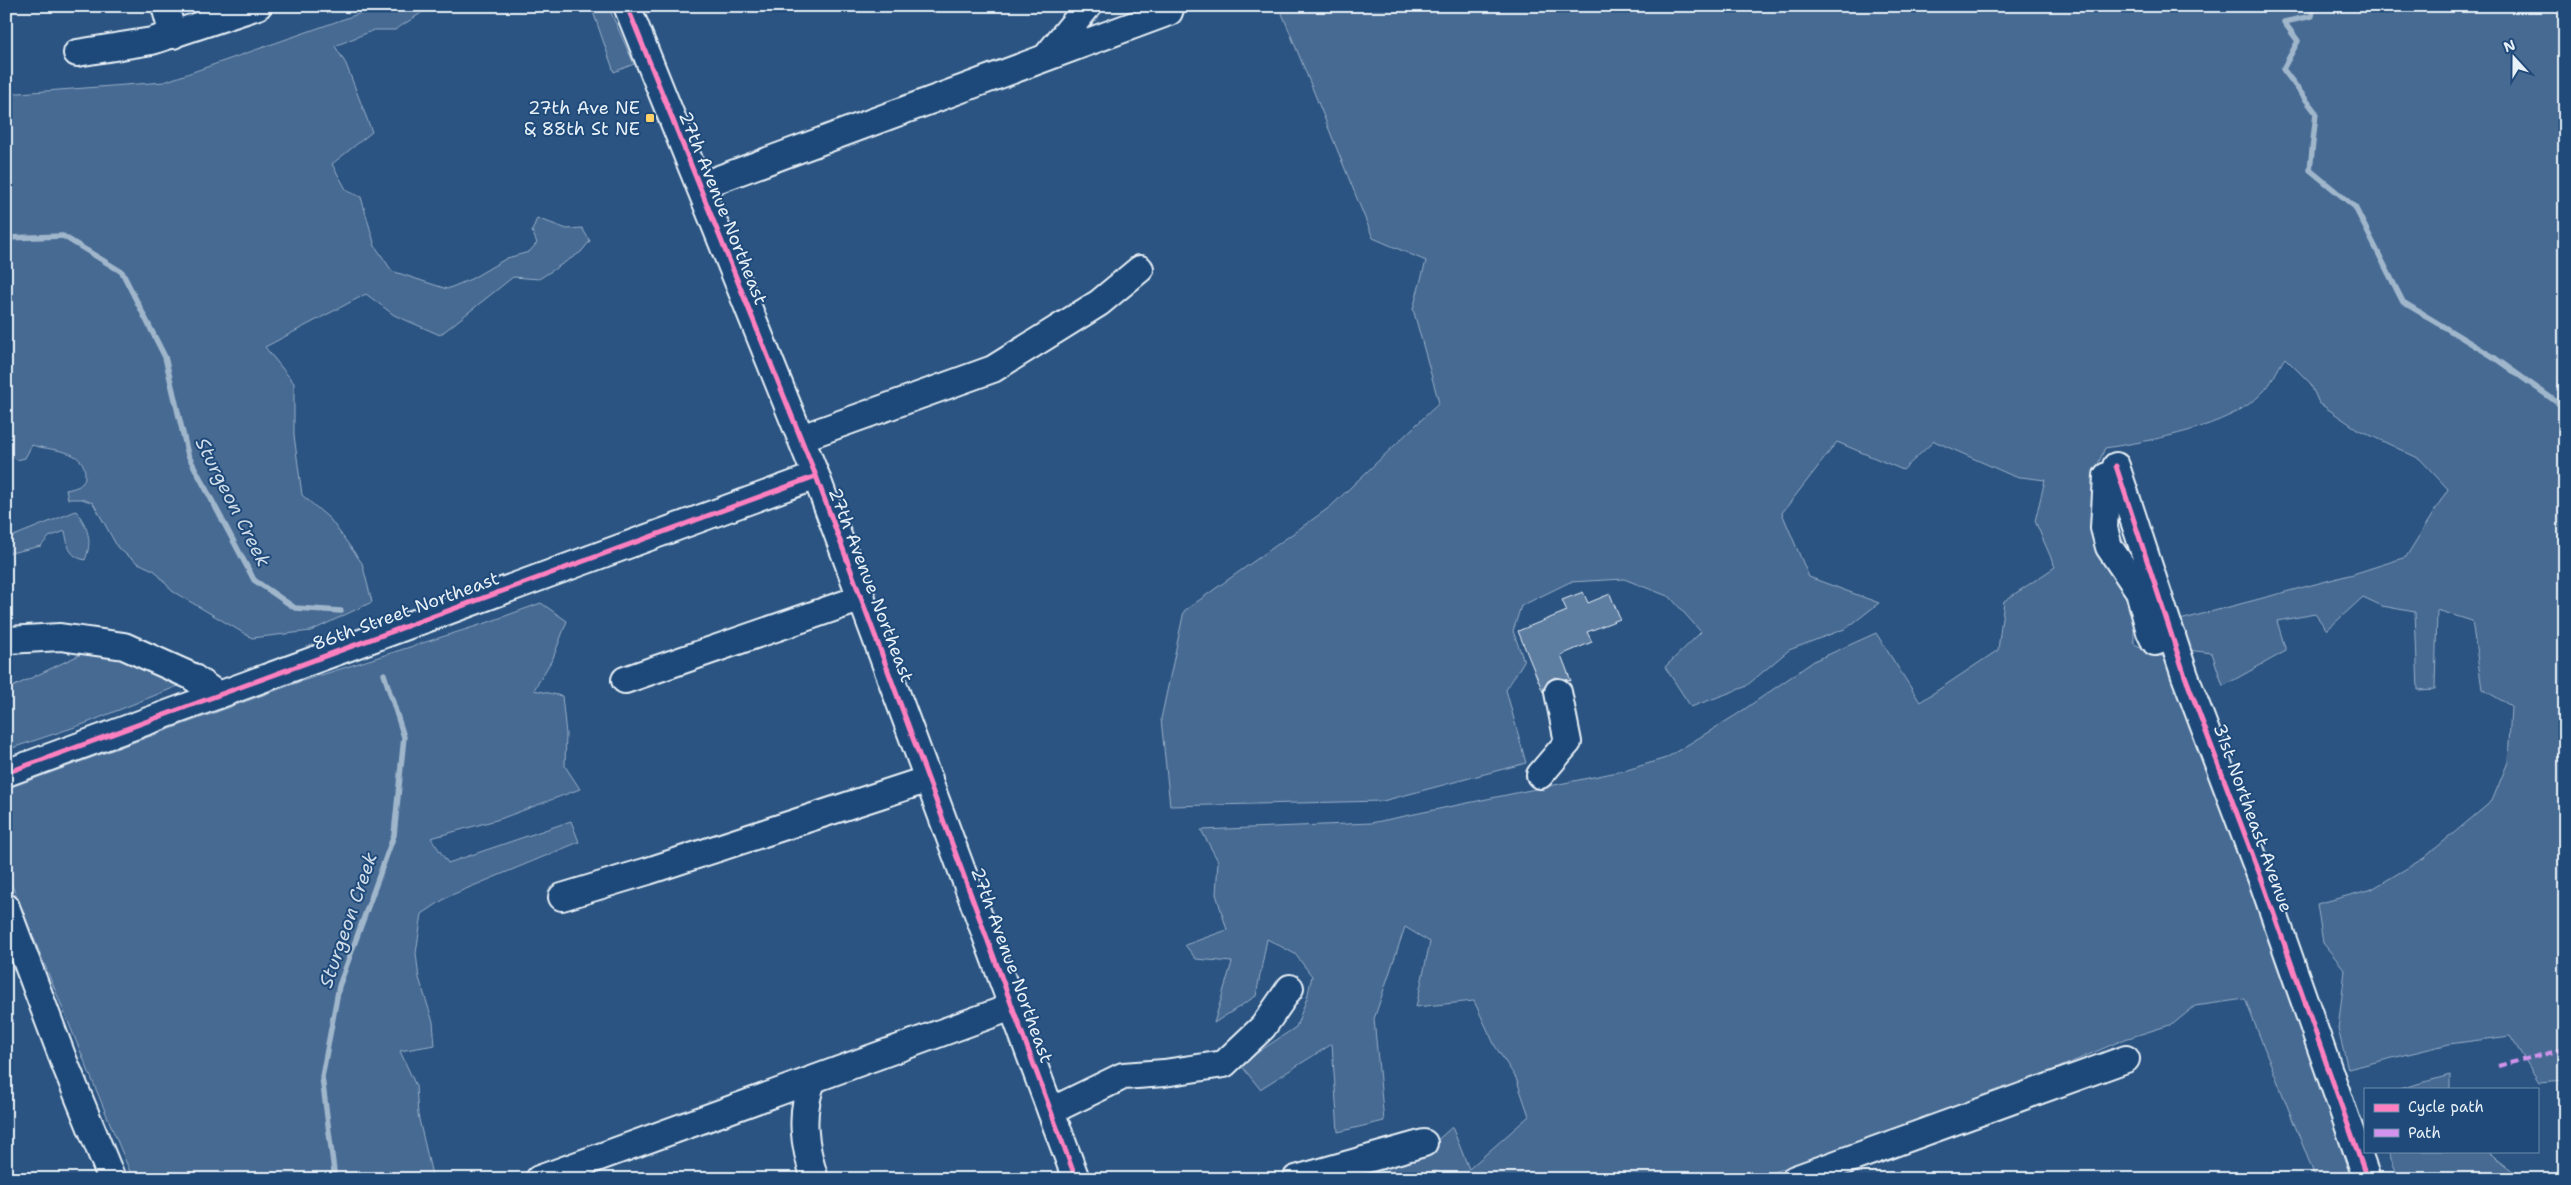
<svg xmlns="http://www.w3.org/2000/svg" width="2571" height="1185" viewBox="0 0 2571 1185" font-family="'Shantell Sans',sans-serif">
  <style>
    .green { fill: #476b93; stroke: #98aec6 }
    .lines { fill: none; stroke-linecap: round; stroke-linejoin: round }
    .stream { stroke: #a0b6cb; stroke-width: 5.5 }
    .building { fill: #5d7da1; stroke: #e8f1f8 }
    .minor-casing { stroke: #e8f1f8; stroke-width: 30 }
    .minor { stroke: #1f4a7a; stroke-width: 26 }
    .quiet { stroke: #d193ec; stroke-width: 4; stroke-dasharray: 8 4; stroke-linecap: butt }
    .cycleway-casing { stroke: #1f4a7a; stroke-width: 8 }
    .cycleway { stroke: #ff80c0; stroke-width: 5 }
    .poi-dot { fill: #ffd166; stroke: #1f4a7a; stroke-width: 2 }
    .labels { text-anchor: middle; dominant-baseline: central; stroke-width: 4; stroke-linejoin: round; paint-order: stroke }
    .poi-label { font-size: 18px; fill: #e8f1f8; stroke: #1f4a7a; text-anchor: end }
    .street-label { font-size: 18px; fill: #e8f1f8; stroke: #1f4a7a }
    .water-label { font-size: 19px; font-style: italic; fill: #d0dde9; stroke: #1f4a7a }
  </style>
  <rect width="100%" height="100%" fill="#2b5482"/>
  <filter id="ink" filterUnits="userSpaceOnUse"><feTurbulence type="fractalNoise" baseFrequency=".02" numOctaves="2"/><feDisplacementMap in="SourceGraphic" scale="10" xChannelSelector="R" yChannelSelector="G"/><feConvolveMatrix kernelMatrix="1 2 1 2 8 2 1 2 1" color-interpolation-filters="sRGB"/></filter>
  <g filter="url(#ink)">
    <!-- green -->
    <g class="green">
      <path d="M381 6H432L395 30H374L335 46 346 64 372 132 332 164 347 191 361 197 375 246 392 271 447 289 471 279 507 258 529 252 537 243 532 231 537 218 567 229 582 228 590 241 581 252 539 279 513 277 440 335 394 315 366 294 265 347 294 383V435L302 495 330 519 362 563 372 602 311 631 252 638 172 591 155 571 136 562 118 548 93 503 82 499H68L66 490C76 488 85 486 85 475 86 448 49 451 32 445L25 458 17 460 6 453V94L164 82Z"/>
      <path d="M591 6H608L634 64 614 72Z"/>
      <path d="M1279 6H2565V1080L2539 1082 2510 1036 2449 1044 2348 1069 2338 1029 2345 970 2323 943 2317 904 2372 889 2424 858 2492 801 2508 762 2511 706 2482 689 2472 621 2437 610 2435 689 2418 690 2415 612 2382 606 2363 597 2327 630 2315 614 2277 621 2286 651 2223 686 2212 653 2187 650 2180 620 2353 574 2406 557 2448 489 2420 459 2357 429 2319 403 2310 383 2285 358C2277 369 2272 384 2262 393 2230 427 2151 441 2105 448L2092 478 2102 545 2134 596V644L2172 661 2358 1179H2316L2245 999 2195 1006 2173 1024 2125 1039 2019 1085 1754 1179H1455L1436 1171 1396 1179H1333L1432 1145 1452 1127 1469 1169 1529 1116 1516 1078 1495 1046 1474 1001 1416 1007 1430 942 1405 927 1374 1019 1384 1121 1338 1132 1332 1044 1260 1089 1240 1064 1296 1027 1307 998 1312 976 1295 954 1267 939 1256 996 1214 1023 1232 962 1196 959 1185 945 1227 930 1216 894 1218 861 1201 830 1371 823 1627 770 1666 758 1736 715 1814 661 1876 633 1920 702 1998 650 2004 601 2055 567 2035 521 2045 480 2013 476 1934 441 1903 470 1837 442 1782 513 1809 577 1879 603 1847 628 1789 650 1745 687 1691 707 1665 667 1701 632 1670 597 1624 579 1570 582 1521 606 1513 631 1524 661 1506 690 1526 763 1383 801 1170 806 1161 719 1184 611 1330 507 1439 403 1413 309 1426 261 1373 238Z"/>
      <path d="M76 511C88 527 93 541 85 560 68 556 68 546 65 531L49 537 41 546 6 554V539Z"/>
      <path d="M541 603 567 621 553 658 534 690 562 696 566 734 565 766 580 789 500 819 431 838 448 863 571 821 579 842 449 896 422 914 416 953 419 978 433 1022 435 1045 400 1051 416 1086 418 1115 433 1179H133L6 871V789L299 682 486 623Z"/>
      <path d="M98 646 188 682 84 724 6 750V690Z"/>
      <path d="M2450 1075V1089H2399Z"/>
      <path d="M2388 1151H2487L2523 1179H2399Z"/>
    </g>
    <g class="lines">
      <!-- stream -->
      <g class="stream">
        <path d="M2314 6 2312 16 2284 22 2298 41 2283 69 2316 113 2310 170 2355 207 2403 302 2492 356 2565 408"/>
        <path d="M6 238 63 236 122 272 165 357 188 455 254 580 295 608 341 611"/>
        <path d="M335 1179 322 1077 339 986 394 835 404 737 384 674"/>
      </g>
    </g>
    <!-- building -->
    <path class="building" d="M1583 592 1588 603 1610 594 1620 619 1587 632 1592 642 1561 655 1571 681 1555 677 1548 681 1543 692 1518 631 1567 611 1562 600Z"/>
    <g class="lines">
      <defs>
        <g id="minor">
          <path d="M165 6 173 35"/>
          <path d="M627 6 816 476 1076 1179"/>
          <path d="M77 53 152 41 258 6"/>
          <path d="M1046 57 1088 6"/>
          <path d="M700 186 1169 12 1171 6"/>
          <path d="M801 438 993 369 1099 303 1140 269"/>
          <path d="M2116 466 2185 676 2262 880 2367 1179"/>
          <path d="M2117 472 2107 476 2104 528 2109 547 2139 591 2150 632 2155 642 2172 636"/>
          <path d="M8 640 60 637 124 646 191 676 218 695"/>
          <path d="M625 680 862 598"/>
          <path d="M6 773 816 476"/>
          <path d="M1540 775 1568 742 1558 692"/>
          <path d="M562 897 648 871 929 779"/>
          <path d="M6 907 65 1064 112 1179"/>
          <path d="M813 1079C799 1113 804 1145 815 1179"/>
          <path d="M1051 1111 1123 1076 1164 1073 1224 1064 1263 1027 1290 988"/>
          <path d="M539 1179 1012 1007"/>
          <path d="M1296 1179 1424 1143"/>
          <path d="M1795 1179 2126 1059"/>
        </g>
      </defs>
      <!-- minor casing -->
      <use href="#minor" class="minor-casing"/>
      <!-- minor -->
      <use href="#minor" class="minor"/>
      <!-- quiet -->
      <path class="quiet" d="M2498 1066 2565 1049"/>
      <defs>
        <g id="cycleway">
          <path d="M627 6 816 476 1076 1179"/>
          <path d="M2116 466 2185 676 2262 880 2367 1179"/>
          <path d="M6 773 816 476"/>
        </g>
      </defs>
      <!-- cycleway casing -->
      <use href="#cycleway" class="cycleway-casing"/>
      <!-- cycleway -->
      <use href="#cycleway" class="cycleway"/>
    </g>
  </g>
  <!-- markers -->
  <rect class="poi-dot" x="645" y="113" width="10" height="10" rx="2.5"/>
  <g class="labels">
    <!-- poi labels -->
    <g class="poi-label">
      <text x="640" y="108">27th Ave NE<tspan x="640" dy="21">&amp; 88th St NE</tspan></text>
    </g>
    <!-- street labels -->
    <g class="street-label">
      <text transform="translate(723 208) rotate(68)">27th Avenue Northeast</text>
      <text transform="translate(871 585) rotate(69)">27th Avenue Northeast</text>
      <text transform="translate(406 611) rotate(-20)">86th Street Northeast</text>
      <text transform="translate(2253 818) rotate(70)">31st Northeast Avenue</text>
      <text transform="translate(1012 965) rotate(70)">27th Avenue Northeast</text>
    </g>
    <!-- water labels -->
    <g class="water-label">
      <text transform="translate(233 502) rotate(63)">Sturgeon Creek</text>
      <text transform="translate(348 920) rotate(-71)">Sturgeon Creek</text>
    </g>
  </g>
  <!-- margin -->
  <rect width="2571" height="1185" fill="none" stroke="#1f4a7a" stroke-width="25"/>
  <rect x="12" y="12" width="2546" height="1160" fill="none" stroke="#e8f1f8" stroke-width="2" filter="url(#ink)"/>
  <!-- legend -->
  <rect x="2364" y="1088" width="175" height="65" fill="#1f4a7a" stroke="#6f8dac"/>
  <rect x="2374" y="1104" width="25" height="8" fill="#ff80c0" stroke="#6f8dac"/>
  <text x="2408" y="1112" font-size="15" fill="#e8f1f8">Cycle path</text>
  <rect x="2374" y="1129" width="25" height="8" fill="#d193ec" stroke="#6f8dac"/>
  <text x="2408" y="1138" font-size="15" fill="#e8f1f8">Path</text>
  <!-- north arrow -->
  <g transform="translate(2514 58) rotate(339)" stroke="#1f4a7a" stroke-width="4" paint-order="stroke">
  <path d="M0-4L9 19L0 12L-9 19Z" fill="#e8f1f8"/>
  <text y="-8" font-size="14" font-weight="bold" text-anchor="middle" fill="#e8f1f8">N</text>
  </g>
</svg>
